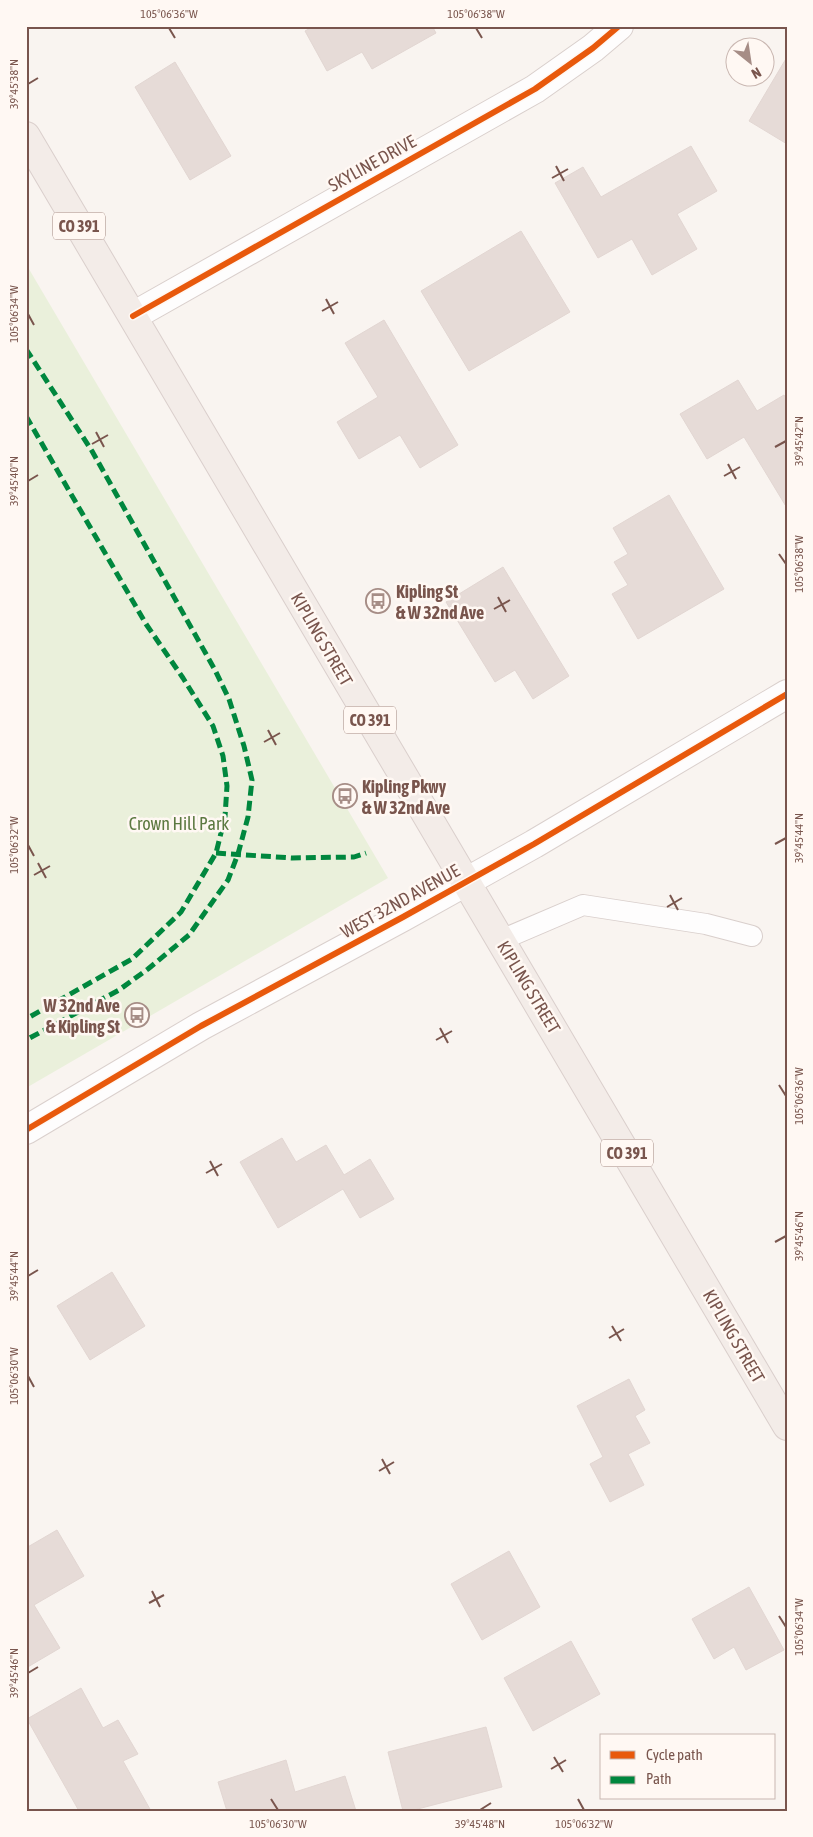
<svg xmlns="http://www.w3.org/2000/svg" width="813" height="1837" viewBox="0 0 813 1837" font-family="'Asap Condensed',sans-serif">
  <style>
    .green { fill: #eaf0db }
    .building { fill: #e6dbd7; stroke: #e2d6d2 }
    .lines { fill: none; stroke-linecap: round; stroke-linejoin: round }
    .lane-casing { stroke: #d9cfcc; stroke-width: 22 }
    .street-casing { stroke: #d9cfcc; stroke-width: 30 }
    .secondary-casing { stroke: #dad0cd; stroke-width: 30 }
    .primary-casing { stroke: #dacfcc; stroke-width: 30 }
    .lane { stroke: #fefdfd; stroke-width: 20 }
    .street { stroke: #fefdfd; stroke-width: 28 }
    .secondary { stroke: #fefdfd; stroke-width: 28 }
    .primary { stroke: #f3ece8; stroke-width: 28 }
    .quiet { stroke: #00873e; stroke-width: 5; stroke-dasharray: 10 5; stroke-linecap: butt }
    .cycleway-casing { stroke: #fff8f3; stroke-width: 9 }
    .cycleway { stroke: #e8590c; stroke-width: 6 }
    .ticks { fill: none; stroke: #79554d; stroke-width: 2 }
    .labels { text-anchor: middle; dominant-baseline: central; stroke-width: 5; stroke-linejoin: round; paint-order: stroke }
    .shield { fill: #fff8f3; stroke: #a1867f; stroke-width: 1 }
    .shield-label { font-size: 16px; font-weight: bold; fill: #79554d }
    .street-label { font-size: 18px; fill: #79554d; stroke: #fff8f3 }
    .poi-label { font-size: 18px; font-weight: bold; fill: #79554d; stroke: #fff8f3; text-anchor: start }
    .park-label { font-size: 18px; fill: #5c7941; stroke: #fff8f3 }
    .neatline { fill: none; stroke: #79554d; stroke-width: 2 }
    .ticks-label { font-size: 12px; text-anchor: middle; fill: #79554d }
  </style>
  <rect width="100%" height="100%" fill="#f9f4f0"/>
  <!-- green -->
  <path class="green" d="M26 264 388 878 26 1088Z"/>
  <!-- building -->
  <g class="building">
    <path d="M314 26H432L436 33 372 69 362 52 327 71 305 31Z"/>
    <path d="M787 57V144L749 121Z"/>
    <path d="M175 62 231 156 190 180 135 87Z"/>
    <path d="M691 146 717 191 677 214 697 249 652 275 632 239 598 258 555 183 583 167 601 197Z"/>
    <path d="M521 231 570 312 469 371 421 291Z"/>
    <path d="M384 320 458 445 420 468 400 435 359 459 337 422 378 397 345 343Z"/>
    <path d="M738 380 757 411 784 395 787 400V508L744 437 707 459 680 414Z"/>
    <path d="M669 495 724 589 638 639 612 594 628 585 614 562 628 554 613 528Z"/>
    <path d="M503 567 569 676 533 699 515 670 495 682 446 602Z"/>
    <path d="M282 1138 296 1162 326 1145 344 1175 370 1159 394 1199 360 1218 343 1189 278 1228 240 1162Z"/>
    <path d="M112 1272 145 1326 90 1360 57 1306Z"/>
    <path d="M629 1379 645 1410 635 1416 650 1443 628 1454 644 1485 610 1502 590 1464 603 1457 577 1406Z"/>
    <path d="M57 1530 84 1576 34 1605 60 1648 26 1668V1548Z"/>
    <path d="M509 1551 540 1607 482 1640 451 1584Z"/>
    <path d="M749 1587 784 1650 746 1670 734 1647 714 1659 692 1619Z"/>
    <path d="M571 1641 600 1694 533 1731 504 1678Z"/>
    <path d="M81 1688 103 1728 118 1720 138 1754 123 1761 151 1811H79L27 1719Z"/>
    <path d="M486 1727 502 1787 410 1811H403L388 1752Z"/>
    <path d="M286 1760 295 1792 345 1776 356 1811H227L218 1782Z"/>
  </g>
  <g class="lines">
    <defs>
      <path id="lane" d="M501 940 583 905 706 924 752 936"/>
      <path id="street" d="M133 316 535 89 593 48 619 26"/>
      <path id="secondary" d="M26 1130 201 1026 403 917 534 844 787 694"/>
      <path id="primary" d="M26 136 787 1426"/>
    </defs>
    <!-- lane casing -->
    <use href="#lane" class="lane-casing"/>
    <!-- street casing -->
    <use href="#street" class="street-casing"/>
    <!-- secondary casing -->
    <use href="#secondary" class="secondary-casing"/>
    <!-- primary casing -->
    <use href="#primary" class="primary-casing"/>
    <!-- lane -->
    <use href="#lane" class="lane"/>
    <!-- street -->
    <use href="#street" class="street"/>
    <!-- secondary -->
    <use href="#secondary" class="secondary"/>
    <!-- primary -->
    <use href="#primary" class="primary"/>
    <!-- quiet -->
    <g class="quiet">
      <path d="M26 349 92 451 215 670 229 699 244 746 252 780 248 817 238 854 228 880 189 935 148 969 119 990 26 1040"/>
      <path d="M26 416 146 624 183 678 213 726 223 756 227 786 225 817 216 853 181 912 132 959 26 1019"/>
      <path d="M216 853 292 858 354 857 366 853"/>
    </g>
    <defs>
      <g id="cycleway">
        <path d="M133 316 535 89 593 48 619 26"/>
        <path d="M26 1130 201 1026 403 917 534 844 787 694"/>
      </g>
    </defs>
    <!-- cycleway casing -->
    <use href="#cycleway" class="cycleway-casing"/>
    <!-- cycleway -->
    <use href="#cycleway" class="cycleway"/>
  </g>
  <!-- ticks -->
  <path class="ticks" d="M169 28 175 38M476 28 482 38M28 84 38 78M556 166 564 181M552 178 568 169M326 299 334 314M322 311 338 302M28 314 34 325M96 432 104 447M92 444 108 435M775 447 786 441M728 464 736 479M724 476 740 467M28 481 38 475M779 554 786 564M498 597 506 612M494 609 510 600M268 730 276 745M264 742 280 733M775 844 786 838M28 845 34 856M38 863 46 878M34 875 50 866M670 895 678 910M667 907 682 898M440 1028 448 1043M436 1040 452 1031M779 1085 786 1096M210 1161 218 1176M206 1173 222 1164M775 1242 786 1236M28 1276 38 1270M612 1326 621 1341M609 1338 624 1329M28 1376 34 1387M382 1459 390 1474M379 1471 394 1462M152 1591 160 1607M149 1603 164 1595M779 1616 786 1627M28 1673 38 1667M554 1757 563 1772M551 1769 566 1760M271 1799 278 1810M578 1799 584 1810M480 1810 491 1803"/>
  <!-- icons -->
  <defs>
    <symbol id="bus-ring" viewBox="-11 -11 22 22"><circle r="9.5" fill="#fff8f3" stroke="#a68d86" stroke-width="1.5"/><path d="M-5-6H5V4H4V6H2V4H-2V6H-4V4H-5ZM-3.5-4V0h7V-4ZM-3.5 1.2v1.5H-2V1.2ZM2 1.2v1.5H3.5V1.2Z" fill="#a68d86"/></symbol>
  </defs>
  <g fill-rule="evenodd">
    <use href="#bus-ring" x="364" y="587" width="28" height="28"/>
    <use href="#bus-ring" x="331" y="782" width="28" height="28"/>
    <use href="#bus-ring" x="123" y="1001" width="28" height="28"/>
  </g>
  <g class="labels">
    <!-- shield labels -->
    <g class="shield">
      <rect x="53" y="212.5" width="52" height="27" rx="4"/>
      <rect x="344" y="706.5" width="52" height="27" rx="4"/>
      <rect x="601" y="1139.5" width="52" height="27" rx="4"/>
    </g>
    <g class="shield-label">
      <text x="79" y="226">CO 391</text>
      <text x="370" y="720">CO 391</text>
      <text x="627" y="1153">CO 391</text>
    </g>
    <!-- street labels -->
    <g class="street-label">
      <text transform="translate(372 163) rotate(-29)">SKYLINE DRIVE</text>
      <text transform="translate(322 639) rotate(60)">KIPLING STREET</text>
      <text transform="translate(400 901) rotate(-29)">WEST 32ND AVENUE</text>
      <text transform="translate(529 987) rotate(59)">KIPLING STREET</text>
      <text transform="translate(734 1336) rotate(60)">KIPLING STREET</text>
    </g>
    <!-- poi labels -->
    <g class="poi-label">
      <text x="396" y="591">Kipling St<tspan x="396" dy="21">&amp; W 32nd Ave</tspan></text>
      <text x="362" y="786">Kipling Pkwy<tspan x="362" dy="21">&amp; W 32nd Ave</tspan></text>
      <text x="120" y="1005" text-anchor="end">W 32nd Ave<tspan x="120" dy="21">&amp; Kipling St</tspan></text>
    </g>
    <!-- park labels -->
    <g class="park-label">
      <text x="179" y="823">Crown Hill Park</text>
    </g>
  </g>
  <!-- border -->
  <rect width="813" height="1837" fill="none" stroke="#fff8f3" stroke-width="55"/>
  <!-- legend -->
  <rect x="600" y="1734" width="175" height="65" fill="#fff8f3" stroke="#c9b7b1"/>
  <rect x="610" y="1751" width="25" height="8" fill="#e8590c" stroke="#c9b7b1"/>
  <text x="646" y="1760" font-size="15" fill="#79554d">Cycle path</text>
  <rect x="610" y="1776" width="25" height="8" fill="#00873e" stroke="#c9b7b1"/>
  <text x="646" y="1784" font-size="15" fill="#79554d">Path</text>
  <!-- north arrow -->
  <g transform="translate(750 62) rotate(150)"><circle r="24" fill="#fff8f3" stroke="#c9b7b1"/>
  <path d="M0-4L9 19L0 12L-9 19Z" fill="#a68d86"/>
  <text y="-8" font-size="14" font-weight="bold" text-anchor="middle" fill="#79554d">N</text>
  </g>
  <rect x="28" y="28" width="758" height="1782" class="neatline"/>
  <g class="ticks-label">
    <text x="169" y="18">105°06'36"W</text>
    <text x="476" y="18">105°06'38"W</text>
    <text transform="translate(14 84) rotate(-90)" y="4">39°45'38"N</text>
    <text transform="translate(14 314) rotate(-90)" y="4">105°06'34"W</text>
    <text transform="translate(799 441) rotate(-90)" y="4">39°45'42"N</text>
    <text transform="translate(14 481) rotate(-90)" y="4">39°45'40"N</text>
    <text transform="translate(799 564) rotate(-90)" y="4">105°06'38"W</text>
    <text transform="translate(799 838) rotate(-90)" y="4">39°45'44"N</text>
    <text transform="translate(14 845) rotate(-90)" y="4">105°06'32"W</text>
    <text transform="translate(799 1096) rotate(-90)" y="4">105°06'36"W</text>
    <text transform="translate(799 1236) rotate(-90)" y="4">39°45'46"N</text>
    <text transform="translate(14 1276) rotate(-90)" y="4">39°45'44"N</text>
    <text transform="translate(14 1376) rotate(-90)" y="4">105°06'30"W</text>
    <text transform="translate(799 1627) rotate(-90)" y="4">105°06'34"W</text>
    <text transform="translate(14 1673) rotate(-90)" y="4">39°45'46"N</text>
    <text x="278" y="1828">105°06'30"W</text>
    <text x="480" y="1828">39°45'48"N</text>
    <text x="584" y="1828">105°06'32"W</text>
  </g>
</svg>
